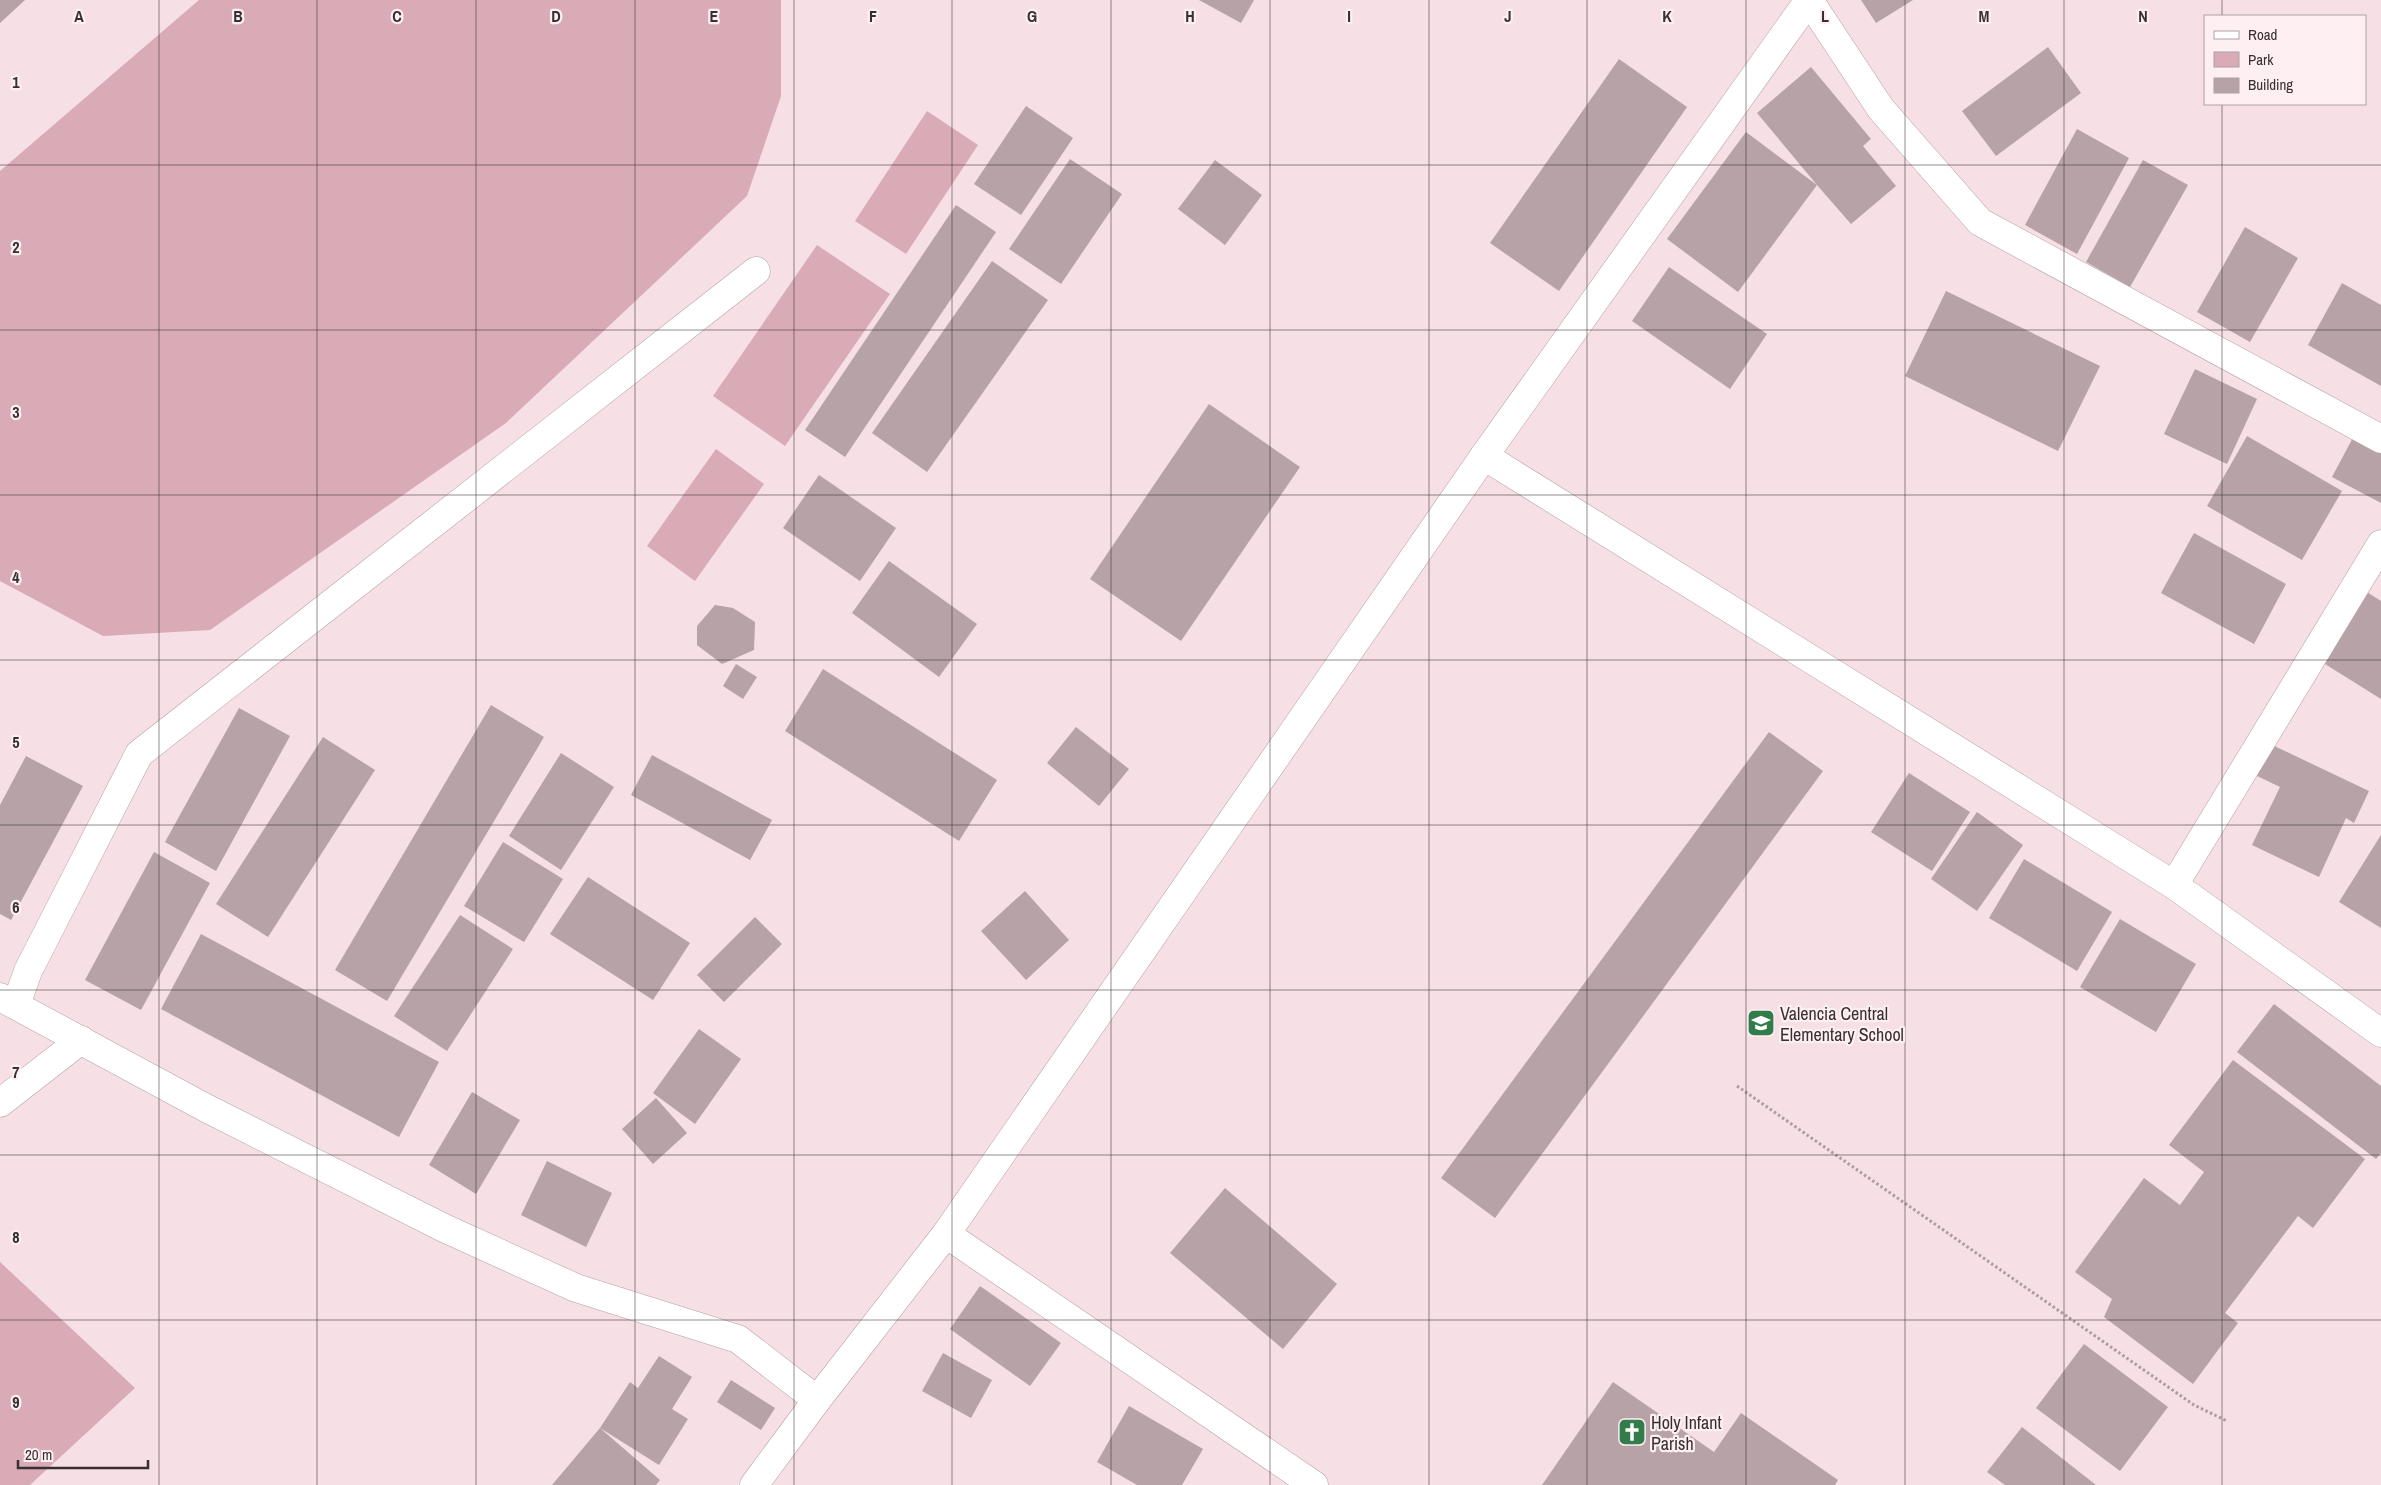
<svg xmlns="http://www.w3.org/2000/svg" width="2381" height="1485" viewBox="0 0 2381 1485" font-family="'Archivo Narrow',sans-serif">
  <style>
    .green { fill: #d9abb7 }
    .building { fill: #b7a2a7 }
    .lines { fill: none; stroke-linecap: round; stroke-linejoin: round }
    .minor-casing { stroke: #b5a0a5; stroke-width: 29 }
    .path { stroke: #ad9ca1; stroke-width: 3; stroke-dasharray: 2.5 2.5; stroke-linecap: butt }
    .minor { stroke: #fff; stroke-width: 28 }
    .grid { fill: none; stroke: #372f31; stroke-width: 1; stroke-opacity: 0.55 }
    .labels { text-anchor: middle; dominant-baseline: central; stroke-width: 4.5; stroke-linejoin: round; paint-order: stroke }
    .poi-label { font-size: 18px; fill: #372f31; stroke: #fdeff2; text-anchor: start }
    .grid-label { font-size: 16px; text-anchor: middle; font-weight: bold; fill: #372f31; stroke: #fdeff2; stroke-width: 4.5; stroke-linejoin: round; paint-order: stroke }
  </style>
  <rect width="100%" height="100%" fill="#f6dfe5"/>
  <!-- green -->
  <g class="green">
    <path d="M199 0H781V96L747 196 506 423 210 630 103 636 0 581V171Z"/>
    <path d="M927 111 978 145 906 254 855 221Z"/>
    <path d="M817 245 890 294 785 446 713 396Z"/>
    <path d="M716 449 764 484 695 581 647 546Z"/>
    <path d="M0 1262 135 1388 30 1485H0Z"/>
  </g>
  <!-- building -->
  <g class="building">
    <path d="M0 0H25L0 23Z"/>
    <path d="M1199 0H1254L1241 23Z"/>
    <path d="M1861 0H1913L1876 23Z"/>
    <path d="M2048 47 2081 93 1996 156 1962 111Z"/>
    <path d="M1619 59 1687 107 1559 291 1490 243Z"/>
    <path d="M1811 67 1871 139 1863 146 1896 186 1851 224 1817 185 1738 292 1667 239 1746 132 1817 185 1757 113Z"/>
    <path d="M1026 106 1073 138 1021 215 974 184Z"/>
    <path d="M2077 129 2129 158 2077 254 2025 225Z"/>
    <path d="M1070 159 1122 194 1061 284 1009 249Z"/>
    <path d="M1215 160 1262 195 1225 245 1178 209Z"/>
    <path d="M2143 160 2188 185 2130 287 2086 262Z"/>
    <path d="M956 205 996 232 845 457 805 430Z"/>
    <path d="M2245 227 2298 258 2250 342 2197 312Z"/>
    <path d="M992 261 1048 300 927 472 872 433Z"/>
    <path d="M1669 267 1767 334 1730 389 1632 321Z"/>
    <path d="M2342 283 2381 305V386L2308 345Z"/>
    <path d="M1946 291 2100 366 2058 451 1905 376Z"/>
    <path d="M2195 369 2257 399 2227 464 2164 434Z"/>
    <path d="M1209 404 1300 467 1181 641 1090 579Z"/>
    <path d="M2356 432 2381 445V503L2332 477Z"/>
    <path d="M2247 436 2342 491 2302 560 2207 506Z"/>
    <path d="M819 475 896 528 860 581 783 528Z"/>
    <path d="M2194 533 2286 584 2254 644 2161 593Z"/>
    <path d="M889 561 977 624 939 677 852 613Z"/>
    <path d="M2362 589 2381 601V699L2317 659Z"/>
    <path d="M715 605 733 608 755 622 754 650 722 664 697 645V626Z"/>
    <path d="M736 664 757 677 743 699 723 686Z"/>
    <path d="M823 669 997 780 959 841 785 731Z"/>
    <path d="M491 705 544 737 387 1001 335 970Z"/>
    <path d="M239 708 290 736 216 871 165 842Z"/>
    <path d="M1076 727 1129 769 1099 806 1047 763Z"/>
    <path d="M1769 732 1823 771 1495 1218 1441 1178Z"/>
    <path d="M323 737 375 770 268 937 216 904Z"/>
    <path d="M2266 742 2369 791 2354 823 2346 818 2319 877 2252 845 2280 787 2251 773Z"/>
    <path d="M561 753 614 787 561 870 509 836Z"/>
    <path d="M652 755 772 820 750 860 631 795Z"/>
    <path d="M26 756 83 786 11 920 0 914V805Z"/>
    <path d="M1909 773 1970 812 1932 871 1871 832Z"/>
    <path d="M1977 812 2023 845 1977 911 1931 879Z"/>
    <path d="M2381 835V928L2339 902Z"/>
    <path d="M503 842 563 879 524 942 464 906Z"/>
    <path d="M154 852 210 883 141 1010 85 980Z"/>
    <path d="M2024 859 2112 912 2077 971 1989 918Z"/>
    <path d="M588 877 690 943 653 1000 550 934Z"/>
    <path d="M1025 891 1069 940 1026 980 981 931Z"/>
    <path d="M460 915 513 949 447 1051 394 1016Z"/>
    <path d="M755 917 782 944 724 1002 697 975Z"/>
    <path d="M2120 919 2196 964 2156 1032 2080 987Z"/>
    <path d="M201 934 439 1062 399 1137 161 1009Z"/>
    <path d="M2274 1004 2381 1086V1153L2376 1159 2237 1052Z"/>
    <path d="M699 1029 741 1059 695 1124 653 1093Z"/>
    <path d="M2233 1060 2365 1159 2313 1228 2298 1216 2225 1313 2238 1323 2193 1384 2104 1317 2112 1299 2075 1272 2144 1178 2180 1205 2204 1172 2169 1145Z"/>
    <path d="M472 1092 520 1120 476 1194 429 1165Z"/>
    <path d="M656 1098 687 1133 653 1164 622 1129Z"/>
    <path d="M547 1161 612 1193 586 1247 521 1215Z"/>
    <path d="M1225 1188 1337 1284 1283 1349 1170 1253Z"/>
    <path d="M980 1286 1061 1343 1030 1386 950 1329Z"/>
    <path d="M2084 1344 2168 1407 2120 1471 2036 1408Z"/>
    <path d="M943 1353 992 1380 971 1418 922 1391Z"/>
    <path d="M659 1356 692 1377 672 1409 688 1419 659 1465 600 1428 660 1480 656 1485H552L600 1428 630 1382 638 1388Z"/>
    <path d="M731 1380 775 1408 761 1430 717 1402Z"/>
    <path d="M1613 1382 1714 1452 1741 1413 1838 1480 1835 1485H1542Z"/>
    <path d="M1129 1406 1203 1449 1182 1485H1137L1097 1462Z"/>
    <path d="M2022 1427 2096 1485H2005L1987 1472Z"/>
  </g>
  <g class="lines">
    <defs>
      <g id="minor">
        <path d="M1809 0 1881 109 1980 222 2381 439"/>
        <path d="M1484 456 2174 885 2381 1033"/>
        <path d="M2174 885 2381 544"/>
        <path d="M0 997 206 1108 444 1228 576 1288 738 1339 817 1400"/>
        <path d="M16 1005 28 971 139 754 756 271"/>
        <path d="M0 1103 81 1040"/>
        <path d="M946 1234 1314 1485"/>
        <path d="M754 1485 817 1400 946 1234 1484 456 1809 0"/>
      </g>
    </defs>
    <!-- minor casing -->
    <use href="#minor" class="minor-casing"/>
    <!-- path -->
    <path class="path" d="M1737 1086 2194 1405 2227 1421"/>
    <!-- minor -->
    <use href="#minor" class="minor"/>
  </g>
  <!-- grid -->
  <path class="grid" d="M159 0V1485M317 0V1485M476 0V1485M635 0V1485M794 0V1485M952 0V1485M1111 0V1485M1270 0V1485M1429 0V1485M1587 0V1485M1746 0V1485M1905 0V1485M2064 0V1485M2222 0V16M2222 104V1485M0 165H2381M0 330H2381M0 495H2381M0 660H2381M0 825H2381M0 990H2381M0 1155H2381M0 1320H2381"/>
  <!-- icons -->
  <defs>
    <symbol id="school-square" viewBox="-11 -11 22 22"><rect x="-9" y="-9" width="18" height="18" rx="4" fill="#317c4a" stroke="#fdeff2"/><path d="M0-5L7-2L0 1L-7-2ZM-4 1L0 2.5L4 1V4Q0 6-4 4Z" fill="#fff"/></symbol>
    <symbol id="church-square" viewBox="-11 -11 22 22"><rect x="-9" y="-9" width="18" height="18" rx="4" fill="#317c4a" stroke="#fdeff2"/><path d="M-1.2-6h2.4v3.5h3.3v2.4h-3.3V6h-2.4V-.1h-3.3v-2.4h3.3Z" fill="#fff"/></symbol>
  </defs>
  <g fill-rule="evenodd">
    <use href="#school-square" x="1745" y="1007" width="32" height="32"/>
    <use href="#church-square" x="1616" y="1416" width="32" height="32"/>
  </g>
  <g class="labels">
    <!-- poi labels -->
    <g class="poi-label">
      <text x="1780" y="1013">Valencia Central<tspan x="1780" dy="21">Elementary School</tspan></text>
      <text x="1651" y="1422">Holy Infant<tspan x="1651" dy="21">Parish</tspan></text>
    </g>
  </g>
  <g class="grid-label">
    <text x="79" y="22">A</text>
    <text x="238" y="22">B</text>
    <text x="397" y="22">C</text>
    <text x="556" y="22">D</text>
    <text x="714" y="22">E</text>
    <text x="873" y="22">F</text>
    <text x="1032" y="22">G</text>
    <text x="1190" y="22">H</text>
    <text x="1349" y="22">I</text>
    <text x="1508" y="22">J</text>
    <text x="1667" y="22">K</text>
    <text x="1825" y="22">L</text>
    <text x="1984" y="22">M</text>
    <text x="2143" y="22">N</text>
    <text x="16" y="88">1</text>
    <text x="16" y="253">2</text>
    <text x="16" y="418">3</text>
    <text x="16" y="583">4</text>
    <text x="16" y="748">5</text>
    <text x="16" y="913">6</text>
    <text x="16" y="1078">7</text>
    <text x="16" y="1243">8</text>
    <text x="16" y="1408">9</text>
  </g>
  <!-- legend -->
  <rect x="2204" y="15" width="162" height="90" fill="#fdeff2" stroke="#aea2a5"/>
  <rect x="2214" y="31" width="25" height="8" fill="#ffffff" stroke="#aea2a5"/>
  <text x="2248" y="40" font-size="15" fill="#372f31">Road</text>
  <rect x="2214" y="52" width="25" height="15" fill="#d9abb7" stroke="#aea2a5"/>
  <text x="2248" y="65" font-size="15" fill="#372f31">Park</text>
  <rect x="2214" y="78" width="25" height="15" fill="#b7a2a7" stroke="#aea2a5"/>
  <text x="2248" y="90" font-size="15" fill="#372f31">Building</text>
  <!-- scale -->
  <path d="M18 1460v8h130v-8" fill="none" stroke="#372f31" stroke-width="2.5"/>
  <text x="25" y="1460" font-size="15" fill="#372f31" stroke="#fdeff2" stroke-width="4" paint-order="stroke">20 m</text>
</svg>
